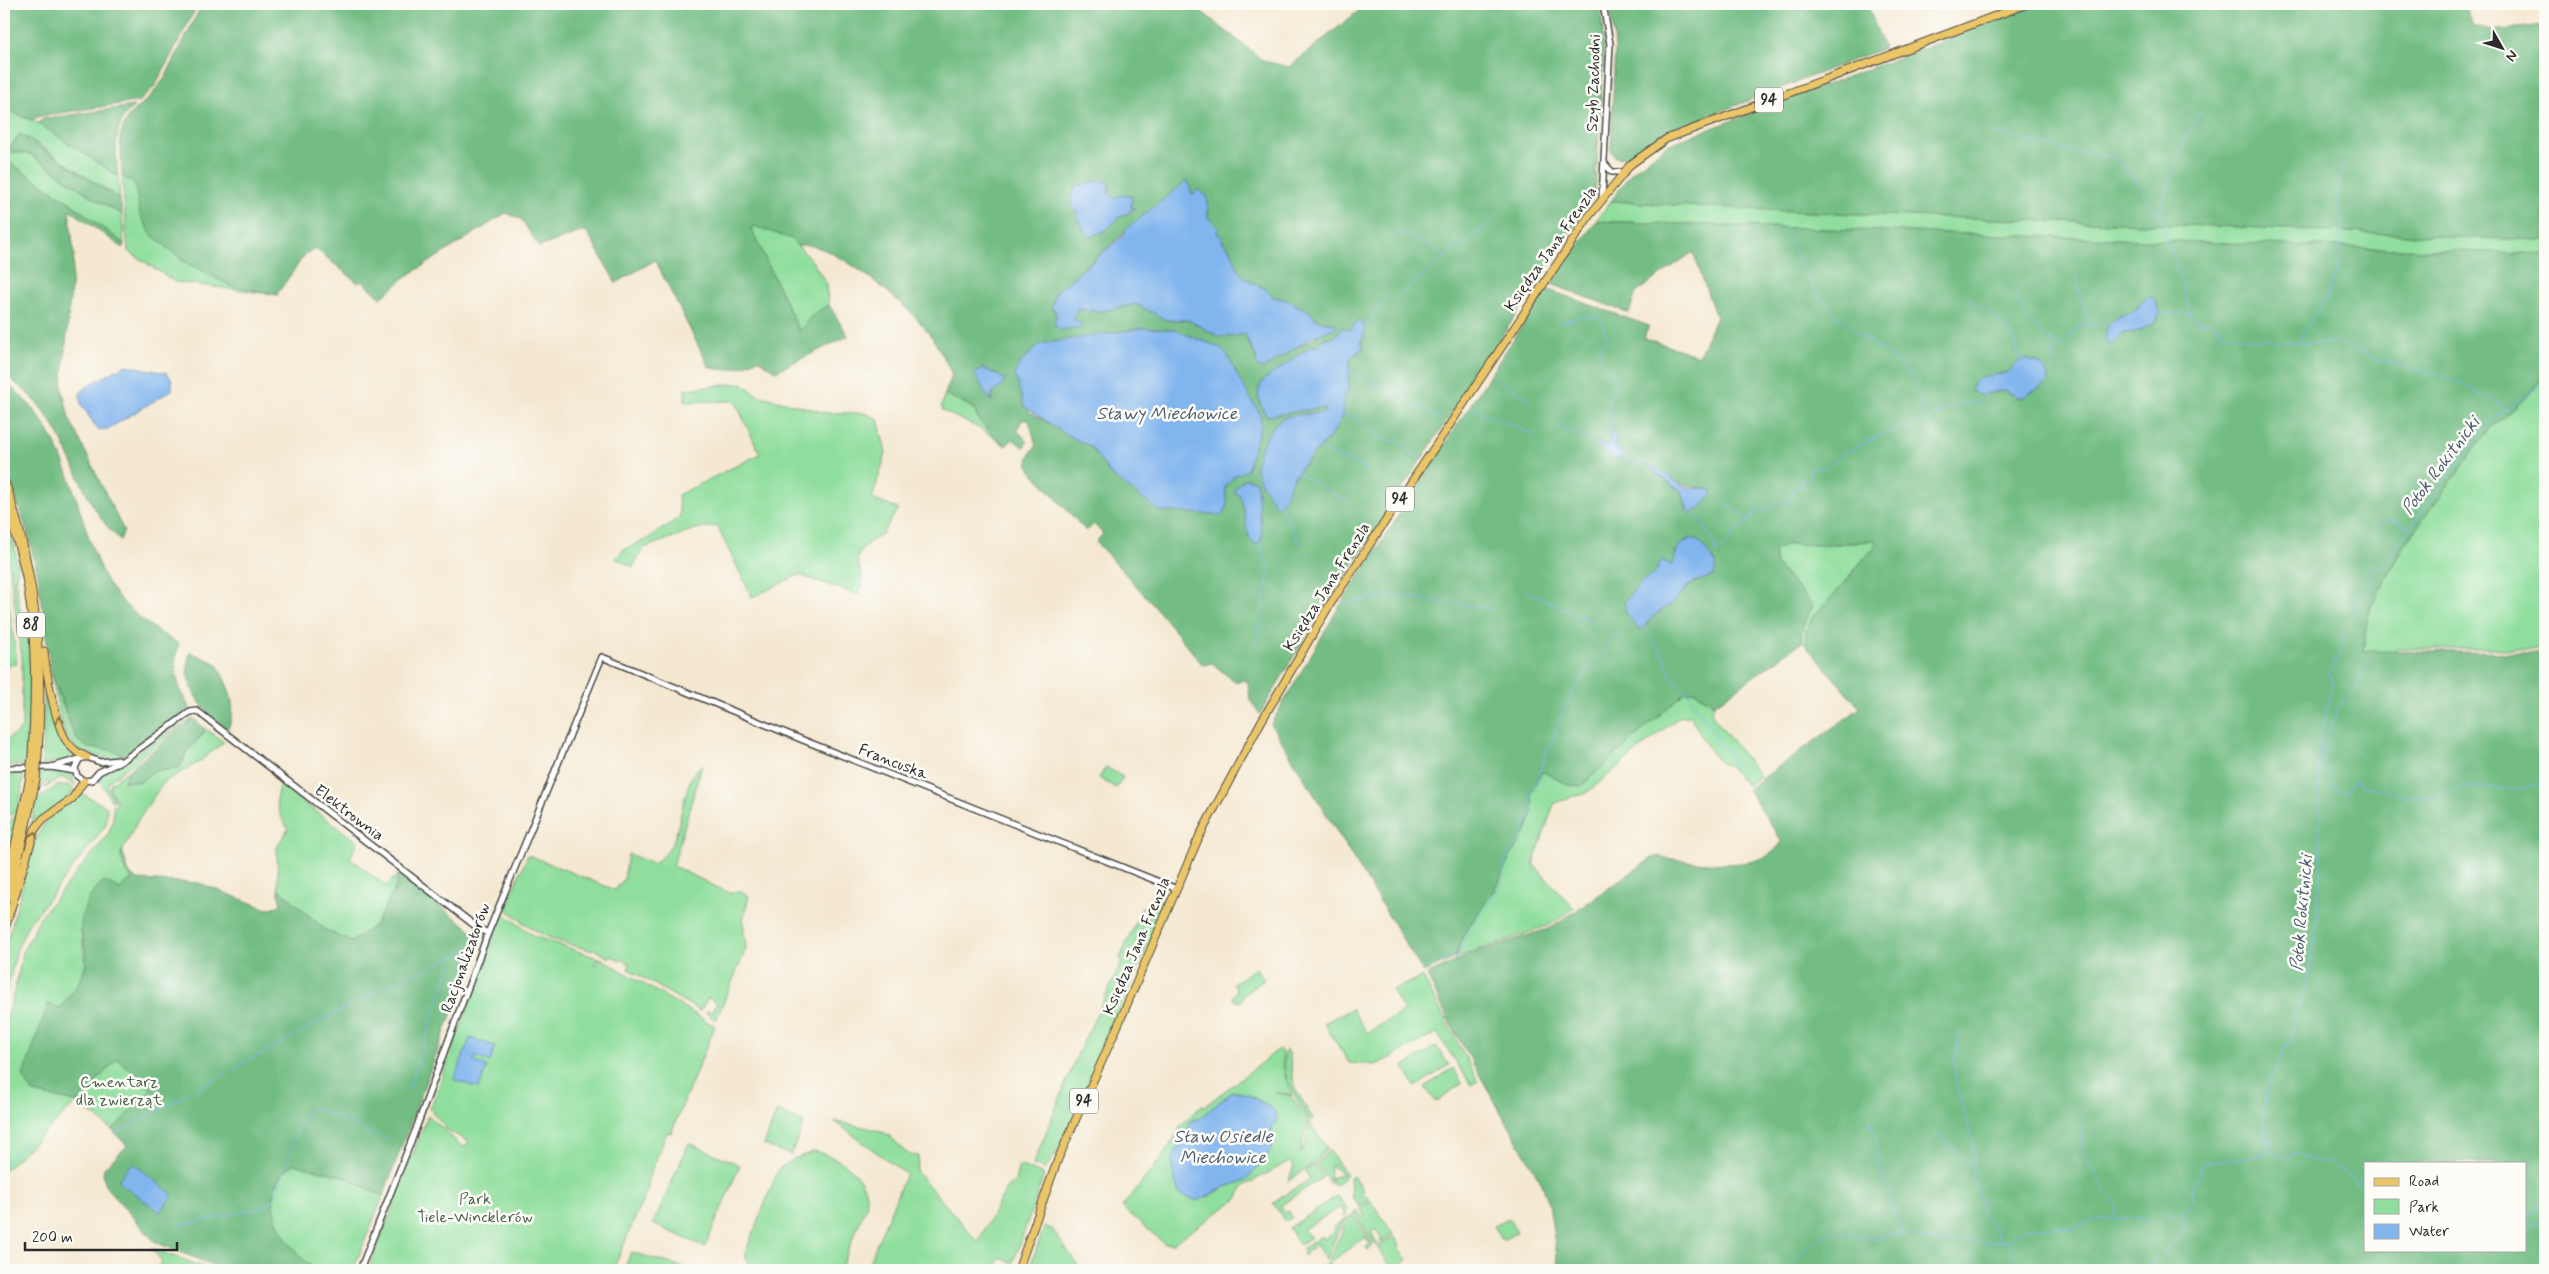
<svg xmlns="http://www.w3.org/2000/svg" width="2549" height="1274" viewBox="0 0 2549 1274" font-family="Mynerve,sans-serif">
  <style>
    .green { fill: #8fde9d; stroke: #5d8464; fill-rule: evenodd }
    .forest { fill: #73bd84; stroke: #4f7458; fill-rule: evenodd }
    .water { fill: #81b5ee; stroke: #56708c }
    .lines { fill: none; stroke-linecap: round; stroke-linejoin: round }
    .stream { stroke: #81b5ee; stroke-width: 1 }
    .minor-casing { stroke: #494744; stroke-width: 8 }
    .major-casing { stroke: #494744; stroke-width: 9 }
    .minor { stroke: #fff; stroke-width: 5 }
    .major { stroke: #ebc669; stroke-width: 7 }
    .major-bridge-casing { stroke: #494744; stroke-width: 9; stroke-linecap: butt }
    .major-bridge { stroke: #ebc669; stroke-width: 7 }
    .oneway { stroke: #8b784a }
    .labels { text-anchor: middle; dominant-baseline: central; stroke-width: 5; stroke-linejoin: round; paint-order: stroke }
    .shield { fill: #fdfcf7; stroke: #6a6a68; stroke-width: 1 }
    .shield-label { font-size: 15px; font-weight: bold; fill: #2b2b2b }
    .street-label { font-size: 16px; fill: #2b2b2b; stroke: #fdfcf7 }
    .park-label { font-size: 16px; fill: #49614d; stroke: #fdfcf7 }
    .water-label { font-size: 18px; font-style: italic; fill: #495b6f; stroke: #fdfcf7 }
  </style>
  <rect width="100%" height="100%" fill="#fdfcf7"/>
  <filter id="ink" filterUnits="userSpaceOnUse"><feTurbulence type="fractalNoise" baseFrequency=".02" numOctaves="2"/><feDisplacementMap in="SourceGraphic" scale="10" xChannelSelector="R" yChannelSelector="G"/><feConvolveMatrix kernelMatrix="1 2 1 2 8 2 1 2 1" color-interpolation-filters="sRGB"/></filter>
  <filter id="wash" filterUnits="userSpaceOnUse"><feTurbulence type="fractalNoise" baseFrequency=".0096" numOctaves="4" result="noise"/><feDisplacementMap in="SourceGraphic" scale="20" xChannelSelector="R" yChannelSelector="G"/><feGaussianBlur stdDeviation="1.12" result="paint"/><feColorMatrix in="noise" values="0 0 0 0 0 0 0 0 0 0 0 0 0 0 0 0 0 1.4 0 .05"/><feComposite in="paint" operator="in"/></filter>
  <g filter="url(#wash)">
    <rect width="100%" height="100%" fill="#f4e8d1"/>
    <!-- green -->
    <g class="green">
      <path d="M4 109 38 123 118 176 120 199 28 138 19 135 9 148 13 152 30 154 93 198 122 214 124 244 69 202 4 160Z"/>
      <path d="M122 176 135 183 151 234 182 260 231 286 278 295 175 282 128 251Z"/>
      <path d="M1611 201C1820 215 2030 220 2240 227 2342 231 2443 238 2545 240V254L1596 221Z"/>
      <path d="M753 225 792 239 812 261 825 281 829 305 815 313 799 331 751 228Z"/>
      <path d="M2545 378V649H2398L2394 652H2363L2368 612 2404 545 2491 427 2504 418Z"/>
      <path d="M742 383 757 395 827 413H864L878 419 886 453 872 499 898 509 882 534 863 547 857 559 863 581 859 595 799 575 752 597 717 526 695 529 644 548 633 567 615 558 623 550 649 538 680 517 678 495 760 454 735 401 685 402V389Z"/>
      <path d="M945 394 972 407 980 422 1006 446 981 429 943 411 941 407Z"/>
      <path d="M4 512 15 548 18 569 15 580 22 623 28 629 29 635 30 677 26 765 4 766V741L17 733 22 727V658L9 564 4 553Z"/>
      <path d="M1876 540 1875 548 1865 557 1836 593 1814 615 1806 631 1807 647 1800 636 1801 628 1808 618 1795 585 1776 565 1774 551 1788 544 1828 545Z"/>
      <path d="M4 567 17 664 4 666Z"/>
      <path d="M51 672 71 729 88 748 107 749 124 755C110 762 105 759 91 754 88 753 84 753 80 751 61 738 56 694 51 672Z"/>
      <path d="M45 682 73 755 72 760 42 765Z"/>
      <path d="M1693 690 1714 705 1711 712 1714 718 1760 776 1747 786 1732 769 1719 761 1710 751 1690 716 1679 717 1585 794 1570 797 1554 804 1533 864 1574 908 1550 925 1455 958 1464 934 1498 884 1511 854 1519 844 1533 803 1531 793 1541 773 1544 772 1568 785 1581 786 1684 693Z"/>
      <path d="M187 718 183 724 108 782 107 786 114 800 112 802 100 781 103 772 125 761Z"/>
      <path d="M202 726 224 742 199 762 164 782 139 818 121 854 124 868 133 879 120 890 111 884 98 886 86 905 81 930 86 964 74 993 60 1008 48 1004 33 1093 77 1102 117 1059 153 1090 112 1130 77 1102 4 1171V1026L14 993 23 952 40 917 107 836 113 822V806L117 803 110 789V784L129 770 124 781 140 782 154 771 167 770 182 765 186 753 204 733Z"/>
      <path d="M702 765 673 866 727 892H742L749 896 743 920 746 949 716 1020 707 1014V1010L712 1013 717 1003 708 998 700 1011 628 969 630 964 622 959 620 961 611 955 609 958 594 949 590 950C548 939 539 936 505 908L528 855 615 890 624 879 628 854 654 864C659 859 667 854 670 847 683 828 682 777 702 765Z"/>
      <path d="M1106 767 1123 777 1116 788 1099 778Z"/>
      <path d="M62 770 72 775 75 786 62 777 45 788 49 782 46 781 37 795 41 771Z"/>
      <path d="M24 771 19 809 11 816 4 811V773Z"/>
      <path d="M68 785 74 789 66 800 48 812 27 846 36 801 56 786Z"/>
      <path d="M280 785 358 842 350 858 386 886 398 874 396 887 375 925 351 942 324 929 278 888 277 847 288 829C280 814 272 802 280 785Z"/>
      <path d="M79 792 107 807 106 825 28 925 17 949 4 1003V952L36 838 46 821Z"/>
      <path d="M18 815 17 824 4 880V825Z"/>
      <path d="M1156 892 1162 894V904L1154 931 1059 1150 1045 1169 1033 1165 1078 1053 1122 962 1120 958 1143 906H1148Z"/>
      <path d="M503 913 534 936 598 958 594 964H597L600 958 715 1026 671 1133 667 1132 647 1182 649 1185 613 1270H368L428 1115 460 1145 464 1147 469 1142 447 1130 430 1109Z"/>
      <path d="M1256 968 1264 979 1243 995 1241 1001 1236 1002 1232 997 1237 990 1233 984Z"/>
      <path d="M1423 977 1478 1081 1471 1085 1437 1033 1376 1065 1349 1063 1324 1023 1352 1009 1367 1033 1404 1011 1392 990Z"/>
      <path d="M1436 1046 1449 1065 1415 1087 1403 1067Z"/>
      <path d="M1279 1049 1282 1052 1285 1075 1292 1095 1274 1092 1291 1096 1308 1119 1300 1154 1306 1143 1309 1122 1327 1148 1316 1162 1288 1181 1294 1166 1290 1161 1244 1186 1237 1199 1172 1244H1165L1122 1207 1160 1160 1180 1130 1179 1127 1202 1105 1205 1106ZM1233 1091 1247 1094 1269 1106 1276 1123 1272 1127 1271 1149 1246 1180 1225 1187 1208 1197 1174 1154 1180 1146 1191 1121 1200 1118Z"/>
      <path d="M1286 1050 1289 1053 1295 1089 1313 1118 1311 1121C1299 1104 1277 1072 1286 1050Z"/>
      <path d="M1453 1068 1462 1083 1436 1102 1425 1087Z"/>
      <path d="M777 1111 804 1123 791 1155 764 1145Z"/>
      <path d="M834 1121C845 1124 881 1129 888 1135 900 1143 902 1156 919 1156L916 1171 978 1242 1006 1189 1015 1181 1019 1165 1044 1175 1013 1263 1000 1258 994 1270H866L906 1174Z"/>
      <path d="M689 1143 740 1165 705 1247 653 1224Z"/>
      <path d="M1329 1150 1347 1175 1336 1185H1333L1331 1178 1342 1174 1331 1165 1330 1184 1317 1164Z"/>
      <path d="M815 1151C841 1158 867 1175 867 1204L840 1270H752L746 1258V1251L779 1168 794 1159Z"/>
      <path d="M294 1164 342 1176 383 1196 353 1270C342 1270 325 1273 315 1268 280 1250 253 1188 294 1164Z"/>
      <path d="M1315 1165 1323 1177 1280 1206 1285 1213 1289 1211 1292 1217 1285 1222 1273 1203 1310 1179 1305 1171Z"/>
      <path d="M1353 1176 1364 1191 1360 1193 1363 1197 1366 1195 1370 1200 1359 1206 1352 1197 1350 1178Z"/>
      <path d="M1337 1196 1347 1208 1346 1216 1342 1217 1345 1214 1341 1207 1303 1229 1311 1238 1300 1245 1289 1228Z"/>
      <path d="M1371 1201 1393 1234 1381 1243 1380 1234 1376 1229 1371 1232 1378 1245H1376L1353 1213 1357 1210 1362 1217 1365 1216 1360 1208Z"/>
      <path d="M1352 1215 1373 1244 1368 1250 1366 1247 1370 1244 1365 1237 1329 1263 1333 1270H1324L1342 1232 1345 1220Z"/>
      <path d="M1508 1218 1517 1232 1503 1240 1494 1226Z"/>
      <path d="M1343 1221 1326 1260 1316 1244 1303 1256V1248L1322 1236 1324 1239 1334 1232 1333 1228Z"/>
      <path d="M1044 1227 1052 1229 1081 1270H1029Z"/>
      <path d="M1394 1236 1400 1245 1398 1248 1407 1260 1393 1270 1378 1247Z"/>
      <path d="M151 1248 212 1270H158L162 1261Z"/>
      <path d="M631 1252 693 1270H624Z"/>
    </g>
    <!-- forest -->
    <g class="forest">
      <path d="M4 4H198L155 86 140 101 40 116 31 120 4 109Z"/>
      <path d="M202 4H1192L1264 61 1289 67 1367 4H1598L1602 19 1604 52 1595 194 1305 637 1260 714 1250 700 1248 682 1243 680 1236 683 1212 663 1203 665 1151 602 1096 542 1103 534 1094 524 1086 531 1032 472C1025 461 1029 455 1036 445L1029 420H1022L1017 430 1027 441 1024 448 1013 439 1006 446 980 422 972 407 945 394 952 375C946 361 935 340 925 328 907 305 826 235 797 246L792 239 754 226 751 228 799 331 814 313 829 305 848 336 776 371 758 359C740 368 728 373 709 367L655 260 616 283 586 230 539 247 521 219 506 213 404 278 381 298 362 281 358 283 316 249 306 253 277 294 231 286 182 260 151 234 140 215 135 184 122 176 120 137 123 127 130 114 148 99 165 78ZM1089 183 1111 187 1108 193 1116 199 1132 200 1130 213 1118 218 1105 231 1081 224 1076 186ZM1192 194 1209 210 1207 218 1217 228V234L1232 252 1239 273 1251 284 1262 286 1273 297 1287 300 1309 311 1317 320 1327 324C1317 345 1278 354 1257 360L1244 333 1220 336 1188 320H1166L1136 304 1097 312 1091 309 1089 313 1082 309 1077 311 1073 319 1077 321 1056 316 1055 310 1051 309 1056 292 1154 207ZM1357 321 1365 335 1358 353 1350 358 1348 391 1344 393C1345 434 1316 448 1294 477 1287 486 1282 497 1276 506L1256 471 1286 417 1325 412 1326 406 1267 416C1259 404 1254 392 1264 380L1311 346 1316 347 1326 337 1332 339 1346 330 1350 331ZM1175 330 1221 348 1228 356 1238 377 1234 476 1225 487 1227 506 1110 474 1091 447 1029 412 1018 365 1040 344ZM983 368 999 375 1002 386 993 392 992 400C982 390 981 382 983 368ZM1245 479H1250L1249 538C1249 518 1238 500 1241 482Z"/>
      <path d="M1610 4H1867L1884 48 1665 133 1627 158 1615 157 1611 150 1615 47Z"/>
      <path d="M2041 4H2465L2473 26 2490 31 2545 25V240C2443 238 2342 231 2240 227 2030 220 1820 215 1611 201L1631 173 1667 145Z"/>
      <path d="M134 106C112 123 116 152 118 176L38 123 43 119Z"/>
      <path d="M20 134 120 199 122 214 93 198 30 154 8 151Z"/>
      <path d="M6 160 69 202 124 244 123 248 69 209 74 255 62 387 69 418 124 531 120 540C80 503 74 448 41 408 30 394 17 384 4 374V161Z"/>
      <path d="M1596 221 2545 254V378L2504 418 2491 427 2404 545 2368 612 2363 651 2545 653V1270H1559L1549 1204 1542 1184 1451 1025 1427 975 1470 954 1551 928 1655 856C1683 861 1738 870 1765 857 1772 854 1777 848 1782 842L1748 789 1860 708 1807 647 1806 631 1814 615 1836 593 1865 557 1875 548 1876 540 1828 545 1788 544 1774 551 1776 565 1813 605C1808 618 1798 629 1802 642L1714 705 1696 691 1684 693 1581 786 1568 785 1544 772 1541 773 1531 793 1533 812 1526 832 1511 854 1498 884 1464 934 1455 958 1423 972 1271 724 1339 607 1546 289 1649 326 1644 338 1699 356 1716 317 1693 252 1636 292 1629 313 1551 284ZM2140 303 2159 314 2156 322C2146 329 2138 328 2128 332 2119 335 2118 339 2106 341 2114 304 2126 326 2140 303ZM2028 359 2040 364 2048 375C2042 389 2031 394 2016 398L2004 390 1980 395 1973 385 1984 377 2008 372 2016 364ZM1649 468C1669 476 1685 489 1707 488L1687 511 1682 492ZM1688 539 1698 540 1716 563 1702 579 1686 588 1670 605 1652 617 1646 625 1624 602 1654 575 1658 566 1666 562 1671 565 1677 557 1675 551ZM2365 1163H2525V1250H2365Z"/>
      <path d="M4 382C56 419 68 474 87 532 93 551 100 572 111 588 128 611 154 630 179 644 171 668 178 688 190 709L124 755 107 749 88 748 77 740 51 672 38 575 27 531 4 466Z"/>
      <path d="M190 652 217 664C227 685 240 706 227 730 203 711 180 685 190 652Z"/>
      <path d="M193 718 202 726 204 732 186 753 179 768 154 771 140 782 124 781 129 770Z"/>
      <path d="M122 850 129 873 137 880 199 883 267 909 281 905 278 888 324 929 351 942 375 925 396 887 398 874 478 935 476 948 383 1196 342 1176 294 1164C259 1184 273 1226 296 1251 301 1257 309 1266 317 1269 320 1270 325 1269 328 1270H225L155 1242 106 1187 103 1174 104 1168 127 1146 112 1130 152 1089 117 1059 77 1102 33 1093 23 1076 48 1004 60 1008C70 994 83 983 86 964 88 952 82 940 81 929 80 912 91 891 104 881L120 890 124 884 132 879C127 871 118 861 122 850Z"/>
    </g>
    <!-- water -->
    <g class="water">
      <path d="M1100 180 1110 183 1108 193 1116 199 1118 196 1132 195 1131 208H1135L1118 218 1105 231 1090 237C1080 228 1077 212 1070 200L1076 186Z"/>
      <path d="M1188 180 1192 194 1194 195 1197 189 1207 196 1208 218 1218 228 1217 234 1223 237 1222 241C1225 245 1230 249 1232 253 1236 260 1236 269 1242 275 1251 285 1266 285 1273 297L1287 300 1309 311 1317 320 1336 324 1337 327 1314 336 1263 369 1257 366 1256 355 1244 333 1237 336 1220 337 1188 320H1166L1136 304 1097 312 1091 309 1089 313 1082 309 1077 310 1073 319 1082 323 1080 327 1061 330 1054 325 1056 316 1055 310 1051 309 1056 292 1124 235 1126 229Z"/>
      <path d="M2151 297 2156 301 2159 314 2156 322 2140 331 2124 333 2112 344 2107 343C2103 335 2109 320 2118 317 2124 314 2128 315 2133 312 2141 306 2141 299 2151 297Z"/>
      <path d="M1360 320 1365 330 1361 343 1364 348 1350 358 1348 391 1344 394C1345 439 1314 445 1293 478 1288 485 1285 506 1276 506 1270 496 1260 484 1257 472 1253 457 1271 421 1286 417 1298 414 1312 414 1325 412L1326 407 1267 416C1259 403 1254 393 1264 380L1311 346 1316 347 1324 338 1332 339 1343 327 1350 331 1357 321Z"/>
      <path d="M1143 328 1175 330 1221 348 1228 356 1238 377 1260 414 1261 424 1247 470 1234 476 1225 487 1227 506 1223 515 1159 511 1110 474 1091 447 1062 432 1024 406 1015 375 1018 365 1040 344Z"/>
      <path d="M2021 360C2035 359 2048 365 2048 381L2043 386 2021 398 2004 390 1980 395 1971 391C1976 370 1998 379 2009 371 2013 368 2016 363 2021 360Z"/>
      <path d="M126 365 167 373 172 380V390L108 429 98 430 81 404 80 393 89 385Z"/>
      <path d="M983 368 1005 379 1002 386 991 394 992 401C983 395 982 383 974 374Z"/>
      <path d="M1612 428 1615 433 1614 443 1623 455 1619 460 1612 458 1593 440 1609 446Z"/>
      <path d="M1645 464C1661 466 1670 479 1684 486 1693 491 1704 486 1712 491V494L1699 509 1689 514 1682 492Z"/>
      <path d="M1245 479 1256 481 1257 487 1262 536 1260 543 1253 544C1243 530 1247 509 1239 494L1235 493V488Z"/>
      <path d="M1691 538 1698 540 1716 563V571L1713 576 1694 582 1686 588 1670 605 1652 617 1640 631 1626 612 1624 601C1635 592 1641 579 1654 574L1662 560 1671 565 1673 564 1678 547Z"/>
      <path d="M470 1038 495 1046 490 1062 476 1057 473 1061 487 1067 479 1088 454 1080Z"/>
      <path d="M1233 1091 1247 1094 1274 1110 1278 1119 1272 1127 1271 1149 1265 1160 1246 1180 1225 1187 1197 1201 1179 1194C1177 1186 1173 1176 1172 1167 1170 1157 1187 1132 1191 1120L1199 1119Z"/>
      <path d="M134 1164 173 1195 160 1212 120 1183 119 1179 129 1166Z"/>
    </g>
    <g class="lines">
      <!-- stream -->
      <g class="stream">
        <path d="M1758 18 1771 4"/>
        <path d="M1995 135 2006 133 2018 139 2096 156 2114 155 2143 189 2147 199 2164 222 2165 241C2175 251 2173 262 2178 274 2183 289 2188 301 2191 317"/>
        <path d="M2159 213 2163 198 2174 178 2177 155 2183 149 2186 137 2200 112"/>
        <path d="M1780 230C1795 248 1797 256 1807 276 1816 294 1831 311 1846 324 1869 344 1904 357 1917 387"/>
        <path d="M1396 233C1414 239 1432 243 1445 259 1462 243 1483 231 1498 214"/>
        <path d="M2075 273C2080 280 2076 285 2079 292 2082 303 2088 312 2089 323"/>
        <path d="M2013 288C2024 316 2032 327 2057 345H2059"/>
        <path d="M1401 293 1440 263"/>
        <path d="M1968 299C1984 310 2003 321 2013 338 2018 345 2016 353 2021 360"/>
        <path d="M2159 314 2183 313 2192 317"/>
        <path d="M2194 319 2203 323 2209 321 2215 327H2221V334H2233L2235 337H2247L2250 340 2268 339 2278 343 2282 341 2313 344 2337 342 2370 356 2410 369 2437 374 2464 385 2507 408"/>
        <path d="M1560 323 1580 317 1599 316 1607 336 1599 352 1600 357"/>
        <path d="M1364 329 1383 301 1392 297"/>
        <path d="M2300 340 2303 332 2326 299 2340 263 2339 237 2344 221 2337 205 2342 164"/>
        <path d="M1606 365C1616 379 1617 387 1608 401 1612 410 1608 419 1612 429"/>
        <path d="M2050 366 2054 361 2052 353 2060 348 2080 325 2108 326"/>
        <path d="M1349 370 1442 420"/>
        <path d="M1492 376 1530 400"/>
        <path d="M1919 393 1924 419"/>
        <path d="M1472 408 1535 435"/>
        <path d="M1342 411 1375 432 1382 439 1397 442 1421 459"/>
        <path d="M1340 416H1349"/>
        <path d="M1557 425C1567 435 1581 434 1594 441"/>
        <path d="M1319 449 1369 470"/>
        <path d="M1623 459 1646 464"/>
        <path d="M1297 472 1347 502"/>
        <path d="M1726 503C1732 509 1744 514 1748 521"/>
        <path d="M1281 504 1300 545"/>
        <path d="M1695 513 1711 537 1717 553"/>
        <path d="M2376 528 2384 520 2394 521 2410 528"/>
        <path d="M1715 554 1733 537 1734 530 1739 531 1748 521H1752L1754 511H1767L1777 503 1785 505 1793 494 1794 488H1802L1803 481 1808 480 1811 477 1809 472 1812 467C1826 473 1837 461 1845 451H1854L1856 447C1868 444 1875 436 1887 433L1888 430 1894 433 1904 426 1907 429 1917 422 1929 420 1934 414H1941L1944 408H1952L1961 403 1978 404 1986 398 1984 394"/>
        <path d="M2392 557 2399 542 2489 421 2545 383"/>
        <path d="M1525 591 1590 620"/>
        <path d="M1343 604 1391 595 1492 609"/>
        <path d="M2355 613 2357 600 2370 587 2375 588 2371 568 2378 566 2382 569 2386 567"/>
        <path d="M1645 626 1664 657 1671 677 1685 690 1737 767"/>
        <path d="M1257 645 1269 569 1260 543"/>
        <path d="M2318 748 2324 752 2323 767 2330 772 2329 780 2337 790 2346 792 2353 781 2359 782 2361 786 2392 791 2406 798 2437 797 2464 786 2519 789 2536 785 2545 787"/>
        <path d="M2324 751 2337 709 2354 690 2370 662"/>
        <path d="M1426 969 1457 955 1478 917 1501 885 1506 857 1521 840 1527 820 1533 813 1530 792 1537 782 1548 747 1552 746C1561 698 1597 655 1632 621"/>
        <path d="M1960 1032C1946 1080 1963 1097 1972 1141 1975 1154 1971 1167 1974 1180 1976 1192 1983 1200 1982 1213L1995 1229 2000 1241"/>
        <path d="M408 1091 453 957"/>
        <path d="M2083 1114 2081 1135 2084 1155 2107 1194 2118 1207 2113 1218"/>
        <path d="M1869 1118 1876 1138 1878 1160 1901 1229 1900 1234"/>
        <path d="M1936 1132 1971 1167"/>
        <path d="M117 1133 376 991 469 950"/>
        <path d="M2265 1137 2272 1138 2271 1151 2287 1158 2296 1153 2319 1163 2329 1162 2337 1170 2342 1168 2357 1183 2365 1174"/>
        <path d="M4 1164 25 1143"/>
        <path d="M2525 1218 2545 1202"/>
        <path d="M2525 1219 2541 1226 2545 1225"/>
        <path d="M177 1222 182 1225 266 1207 275 1198 298 1128 309 1109 316 1108 389 1141"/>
        <path d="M2160 1222 2175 1213H2182"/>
        <path d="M2009 1242 2012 1258 2010 1270"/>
        <path d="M1739 1270 1750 1267 1770 1270"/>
        <path d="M1786 1270 1805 1249 1827 1232 1881 1239 1885 1233 1918 1236 1941 1242H1993L2009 1240 2020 1231 2032 1227 2073 1229 2088 1222 2102 1219 2139 1218 2152 1224"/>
        <path d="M2146 1270 2154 1259 2164 1256V1251C2177 1239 2187 1232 2183 1213L2193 1201V1188L2204 1163 2265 1155 2267 1145 2264 1112 2267 1086 2292 1034 2293 1018 2306 989 2313 958 2321 868 2318 748 2329 700 2328 696 2334 684 2329 673 2334 660 2337 662C2340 655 2342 648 2344 641L2341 634 2342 632"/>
      </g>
    </g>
  </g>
  <g filter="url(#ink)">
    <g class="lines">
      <defs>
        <g id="minor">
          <path d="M1604 163 1612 172H1623"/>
          <path d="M1602 198 1610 44 1603 4"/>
          <path d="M79 760 75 768 77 776 84 781 92 780 99 772 122 761 190 712 197 711 478 928 488 933"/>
          <path d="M51 767 87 757 100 762 118 760"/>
          <path d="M4 768 51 767 75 771"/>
          <path d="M360 1270 414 1134 488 933 602 657 803 740 1177 889"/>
        </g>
        <g id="major">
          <path d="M4 479C36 570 44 660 38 755"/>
          <path d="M4 498C13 527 22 554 27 583 37 640 35 699 32 756"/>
          <path d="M44 651C46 672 55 723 66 740 71 748 78 754 87 757"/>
          <path d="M4 895 29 782"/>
          <path d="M10 897 36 780"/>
          <path d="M4 932 35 829 43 819 72 799 84 781"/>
          <path d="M1018 1270 1058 1159 1119 1023 1199 837 1261 722 1329 606 1368 547 1589 216 1631 164 1666 139 2027 4"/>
        </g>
      </defs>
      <!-- minor casing -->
      <use href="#minor" class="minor-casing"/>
      <!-- major casing -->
      <use href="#major" class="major-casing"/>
      <!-- minor -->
      <use href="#minor" class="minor"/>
      <!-- major -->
      <use href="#major" class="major"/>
      <defs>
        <g id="major-bridge">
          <path d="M36 780 38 755"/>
          <path d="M29 782 32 756"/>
        </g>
      </defs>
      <!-- major-bridge casing -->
      <use href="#major-bridge" class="major-bridge-casing"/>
      <!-- major-bridge -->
      <use href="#major-bridge" class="major-bridge"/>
    </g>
    <!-- one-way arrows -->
    <defs><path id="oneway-chevron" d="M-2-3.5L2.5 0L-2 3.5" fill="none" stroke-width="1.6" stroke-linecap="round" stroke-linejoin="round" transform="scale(1.25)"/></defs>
    <g class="oneway">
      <use href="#oneway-chevron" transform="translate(59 720) rotate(-105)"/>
      <use href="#oneway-chevron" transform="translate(34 835) rotate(-70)"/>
    </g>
  </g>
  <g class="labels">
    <!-- shield labels -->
    <g class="shield">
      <rect x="1755" y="87.5" width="28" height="25" rx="4"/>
      <rect x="1386" y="486.5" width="28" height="25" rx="4"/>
      <rect x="17" y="612.5" width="28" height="25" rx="4"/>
      <rect x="1070" y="1088.5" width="28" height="25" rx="4"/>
    </g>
    <g class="shield-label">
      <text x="1769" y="100">94</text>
      <text x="1400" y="499">94</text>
      <text x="31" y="625">88</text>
      <text x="1084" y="1101">94</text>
    </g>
    <!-- street labels -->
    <g class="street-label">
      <text transform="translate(1594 83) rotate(-88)">Szyb Zachodni</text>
      <text transform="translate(1551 249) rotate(-55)">Księdza Jana Frenzla</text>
      <text transform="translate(1327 587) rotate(-58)">Księdza Jana Frenzla</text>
      <text transform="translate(893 762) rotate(21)">Francuska</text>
      <text transform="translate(349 813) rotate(37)">Elektrownia</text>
      <text transform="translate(1137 946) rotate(-67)">Księdza Jana Frenzla</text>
      <text transform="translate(466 958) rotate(-70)">Racjonalizatorów</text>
    </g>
    <!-- park labels -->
    <g class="park-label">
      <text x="119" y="1082">Cmentarz<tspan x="119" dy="18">dla zwierząt</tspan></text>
      <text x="475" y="1199">Park<tspan x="475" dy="18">Tiele-Wincklerów</tspan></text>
    </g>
    <!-- water labels -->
    <g class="water-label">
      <text x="1167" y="414">Stawy Miechowice</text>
      <text transform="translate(2441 466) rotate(-53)">Potok Rokitnicki</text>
      <text transform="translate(2302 913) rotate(-85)">Potok Rokitnicki</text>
      <text x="1223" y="1137">Staw Osiedle<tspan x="1223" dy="21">Miechowice</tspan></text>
    </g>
  </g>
  <!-- margin -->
  <rect width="2549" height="1274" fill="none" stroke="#fdfcf7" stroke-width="20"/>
  <!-- legend -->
  <rect x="2364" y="1162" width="162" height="90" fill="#fdfcf7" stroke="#a9a8a5"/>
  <rect x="2374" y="1178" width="25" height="8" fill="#ebc669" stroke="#a9a8a5"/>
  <text x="2409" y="1186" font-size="15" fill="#2b2b2b">Road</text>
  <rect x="2374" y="1199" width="25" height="15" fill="#8fde9d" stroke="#a9a8a5"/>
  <text x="2409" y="1212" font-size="15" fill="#2b2b2b">Park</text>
  <rect x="2374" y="1224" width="25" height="15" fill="#81b5ee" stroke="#a9a8a5"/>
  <text x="2409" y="1236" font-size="15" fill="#2b2b2b">Water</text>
  <!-- north arrow -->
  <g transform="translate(2502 48) rotate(129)" stroke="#fdfcf7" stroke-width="4" paint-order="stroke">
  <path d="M0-4L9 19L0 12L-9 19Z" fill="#2b2b2b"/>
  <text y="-8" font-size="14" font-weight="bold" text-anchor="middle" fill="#2b2b2b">N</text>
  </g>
  <!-- scale -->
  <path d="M25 1242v8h152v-8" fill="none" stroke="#2b2b2b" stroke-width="2.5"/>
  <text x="32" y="1242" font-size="15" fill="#2b2b2b" stroke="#fdfcf7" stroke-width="4" paint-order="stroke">200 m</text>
</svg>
